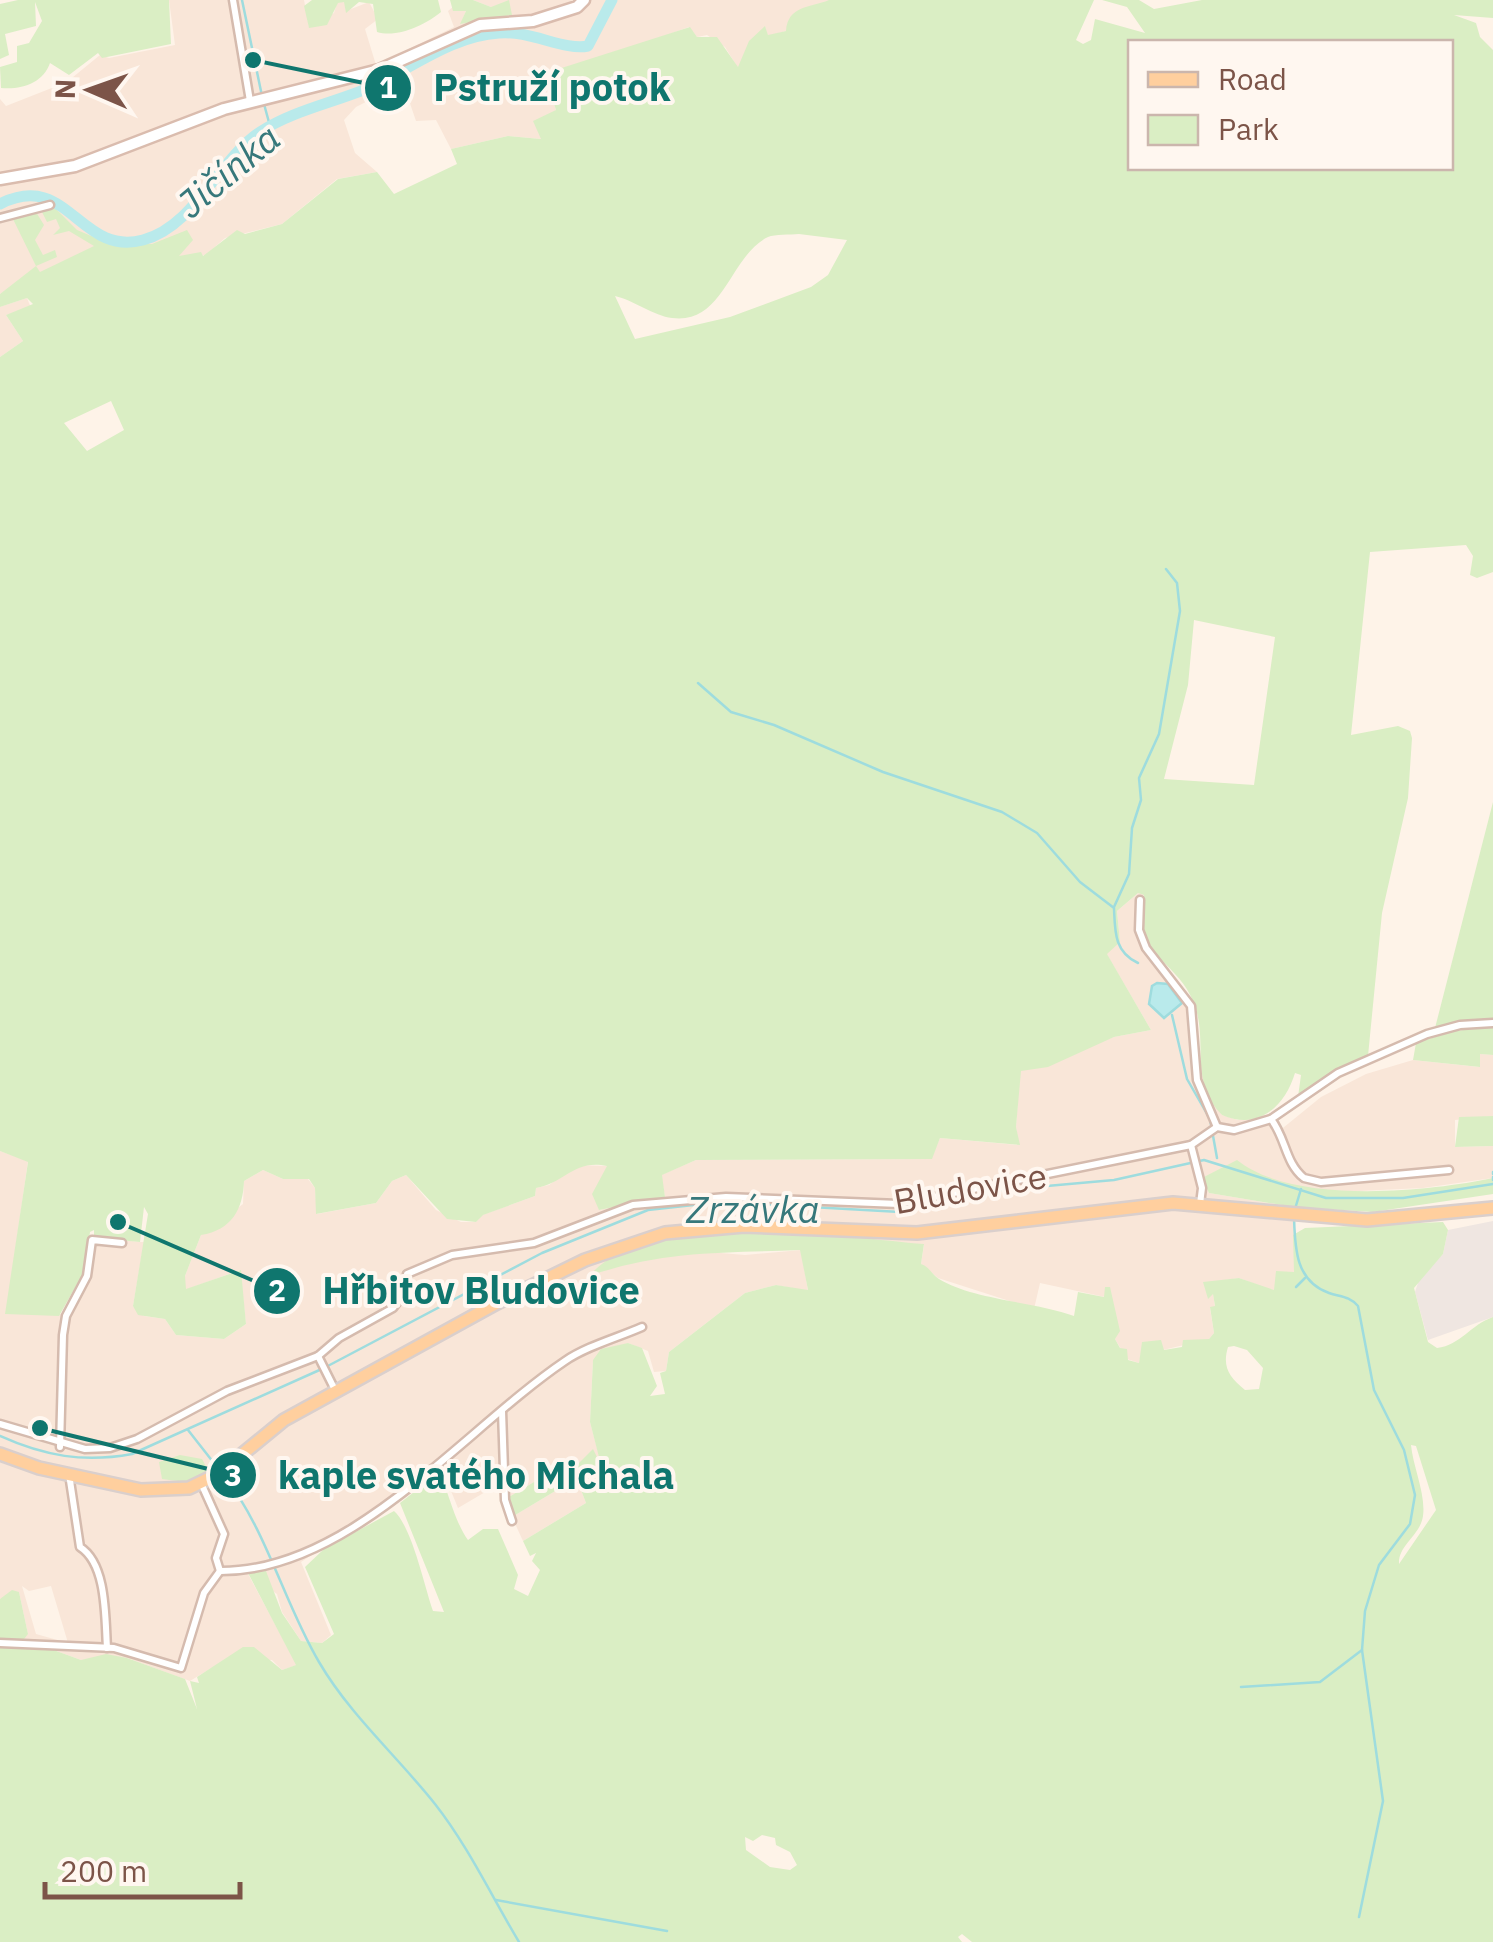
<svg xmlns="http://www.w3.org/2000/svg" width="1493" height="1942" viewBox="0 0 1493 1942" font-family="'IBM Plex Sans',sans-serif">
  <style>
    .residential { fill: #f9e6d8; fill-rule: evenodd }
    .industrial { fill: #efe6e1 }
    .green { fill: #daeec4; fill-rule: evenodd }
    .water { fill: #b9eaeb; stroke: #9edcde; stroke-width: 2.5 }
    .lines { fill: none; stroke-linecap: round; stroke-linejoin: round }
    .stream { stroke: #9edcde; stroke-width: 2.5 }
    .river { stroke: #b9eaeb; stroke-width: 11 }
    .street-casing { stroke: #d5bbae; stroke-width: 11 }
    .secondary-casing { stroke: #dabcae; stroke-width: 15 }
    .primary-casing { stroke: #dacfcc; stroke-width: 16 }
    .street { stroke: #fff; stroke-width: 6 }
    .secondary { stroke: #fff; stroke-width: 10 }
    .primary { stroke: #ffcf9e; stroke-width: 11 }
    .labels { text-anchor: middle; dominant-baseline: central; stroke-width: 8; stroke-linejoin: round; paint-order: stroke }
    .street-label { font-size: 35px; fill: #7c5448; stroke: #fff7f0 }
    .water-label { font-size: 38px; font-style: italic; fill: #37787b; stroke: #fff7f0 }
    .leader { fill: none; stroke: #0f766e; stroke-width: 4 }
    .callout-dot { fill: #0f766e; stroke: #fff7f0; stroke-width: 4 }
    .mark-label { font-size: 30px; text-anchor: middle; font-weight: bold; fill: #fff }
    .callout-label { font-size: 38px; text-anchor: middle; font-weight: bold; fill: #0f766e; stroke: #fff7f0; stroke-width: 8; stroke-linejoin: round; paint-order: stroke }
  </style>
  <rect width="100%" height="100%" fill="#fef3e8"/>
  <!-- residential -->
  <g class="residential">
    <path d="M169 0H304L309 27 334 13 337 3 345 1 346 11 369 2 378 19 365 29 376 65 454 27 448 11 454 6 457 11 464 7 466 11 461 23 511 15 473 0H830L786 31 768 36 765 27 738 68 725 47 707 35 697 37 689 27 546 79 556 110 542 139 508 136 451 149 436 120 416 121 403 83 356 107 344 120 355 153 377 172 337 179 282 224 225 238 207 254 188 261 62 264 0 294V99L6 106 67 82 100 55 109 58 175 45Z"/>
    <path d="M27 298 31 308 6 315 23 341 0 357V307Z"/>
    <path d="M1138 893 1144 894 1141 908 1155 956 1194 1003 1204 1090 1222 1115 1238 1120 1266 1115 1278 1132 1321 1097 1366 1074 1413 1060 1479 1067 1480 1054 1493 1055V1116L1455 1120V1147L1493 1146V1178L1423 1188 1338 1192 1211 1175 1202 1178 1209 1193 1294 1207V1272L1273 1291 1239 1278 1204 1283 1208 1298 1213 1293 1215 1307 1210 1308 1214 1333 1209 1339 1163 1350 1143 1343 1139 1363 1127 1359 1115 1339 1113 1301 1105 1288V1297L1040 1283 1034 1309 938 1278 921 1264 924 1245 682 1235 591 1275 631 1261 697 1251 745 1255 801 1250 808 1291 776 1285 745 1293 669 1352 666 1371 654 1372 648 1351 628 1343 593 1360 590 1422 602 1467 596 1460 573 1469 586 1503 523 1541 512 1517 567 1484 554 1470 507 1498 504 1481 458 1508 442 1469 301 1562 331 1635 322 1643 301 1641 282 1612 277 1594 248 1574 297 1665 282 1670 272 1660 228 1658 190 1681 127 1658 81 1660 40 1645 34 1649 0 1645V1640L28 1634 19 1592 0 1599V1151L28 1161 6 1314H63L85 1270 89 1237 140 1242H144L133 1306 144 1316 165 1319 176 1335 224 1339 246 1324 240 1270 185 1290V1276L201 1235 243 1204 244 1181 263 1170 283 1179H308L315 1188 317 1214 376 1203 392 1181 406 1175 436 1210 461 1222H476L482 1215 535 1196 536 1188 549 1185 576 1165 607 1166 599 1210 665 1197 661 1175 696 1160 931 1159 940 1138 1019 1145 1016 1127 1020 1071 1114 1037 1151 1030 1106 953 1120 942 1117 911ZM22 1586 29 1591 51 1586 68 1643 36 1634Z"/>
  </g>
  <!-- industrial -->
  <path class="industrial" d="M1493 1221V1317L1428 1340 1415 1292 1419 1280 1443 1254 1448 1230Z"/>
  <!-- green -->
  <g class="green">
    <path d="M18 0H169L171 44 102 58 98 53 69 75 50 63C43 83 22 90 1 88L0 67 17 62V46L29 43 42 21 35 2 36 26 5 34 9 55 0 59V4Z"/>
    <path d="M312 0H438L441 12C425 25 398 38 377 32L373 4 359 2 346 13 344 2 338 3 327 25 309 28 304 6Z"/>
    <path d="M450 0H473L491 7 509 0 512 15 460 24 466 11H453Z"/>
    <path d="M829 0H1094L1076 40 1083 44 1091 40 1095 19 1145 33 1127 7 1102 0H1139L1154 9 1202 0H1493V18L1454 15 1476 23 1480 37 1493 50V572L1477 578 1470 575 1473 556 1466 545 1370 552 1351 735 1398 726 1410 731 1412 738 1408 798 1382 913 1368 1056 1298 1097 1301 1075 1295 1073C1285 1106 1259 1131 1222 1115 1188 1080 1209 1043 1194 1003 1176 958 1130 956 1144 895L1138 893 1117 911 1120 942 1107 954 1151 1030 1114 1037 1048 1067 1021 1071 1016 1127 1020 1145 940 1138 932 1159 696 1160 662 1175 665 1197 599 1210 592 1194 607 1166C574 1159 565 1183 536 1188L535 1196 483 1215 476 1222 447 1219 406 1175 392 1181 376 1203 316 1214 315 1188 309 1179H283L263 1170 244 1181C243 1209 232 1230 201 1235L185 1276 186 1289 241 1270 246 1324 224 1339 176 1335 165 1319 138 1315 133 1306 148 1214 144 1207 140 1242 94 1238V1230L90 1232 85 1270 59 1316 5 1314 28 1162 0 1151V357L23 341 6 315 33 304 27 298 0 307V294L36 266 12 217 36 212 44 225 35 240 43 255 55 250 57 257 36 266 40 272 94 246 69 231 53 235 60 228 56 219 47 222 41 210 52 205 77 230 108 243 152 244 187 230 193 240 179 256 201 252 203 256 237 230 245 234 282 224 338 179 377 172 394 194 457 164 451 149 508 136 541 139 533 121 556 110 546 79 549 72 690 27 697 37H717L738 67 749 41 765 26 768 35 786 31C788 5 810 8 829 0ZM1130 42H1450V168H1130ZM799 234 847 240 828 275 811 287 730 317 635 339 615 296C633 300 654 316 672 318 724 325 730 255 768 237 775 234 790 235 799 234ZM111 401 124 430 87 451 64 423ZM1194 620 1275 637 1254 785 1164 779 1188 685Z"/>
    <path d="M1493 802V1021H1465L1435 1028Z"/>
    <path d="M1493 1027V1055L1480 1054V1067L1413 1060 1416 1043 1454 1031Z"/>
    <path d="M1493 1116V1146L1455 1147 1459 1117Z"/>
    <path d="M1237 1160C1293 1205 1426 1192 1493 1178V1194L1373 1212 1294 1207 1209 1193 1202 1178Z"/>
    <path d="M1443 1222 1448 1230 1443 1254 1414 1288 1428 1342 1437 1348C1461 1345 1470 1325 1493 1317V1942H972L962 1934 958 1937 962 1942H0V1645L34 1649 40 1645 81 1660 106 1654 127 1658 185 1679 197 1709 190 1681 199 1683 197 1677 243 1647H254L282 1670 296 1665 248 1573 266 1571 282 1613 301 1641 322 1643 334 1634 305 1567 324 1549 394 1511C412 1527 424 1585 433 1611L444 1612 400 1503 438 1473C446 1480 453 1520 468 1540L483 1529H498L518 1575 514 1589 528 1596 540 1570 532 1561 536 1553 530 1556 523 1541 586 1503 573 1469 593 1449 601 1465 590 1422 593 1360 601 1349 628 1343 642 1348 657 1386 650 1396 665 1394 660 1373 666 1371 669 1352 745 1293 776 1285 808 1290 800 1250C724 1253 663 1250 589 1276 651 1205 838 1237 924 1244L921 1264C930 1267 931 1274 939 1279 973 1300 1037 1302 1074 1316L1078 1292 1104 1297 1105 1287H1110L1120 1331 1115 1339 1120 1348 1127 1349 1128 1360 1139 1363 1142 1342 1161 1340 1164 1350 1182 1347 1183 1340 1209 1339 1214 1333 1210 1307 1215 1306 1213 1294 1208 1299 1203 1282 1239 1278 1274 1290 1276 1271 1294 1272 1293 1235 1305 1228ZM1234 1346 1247 1350 1263 1368 1259 1389 1245 1390C1229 1377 1222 1367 1228 1347ZM1411 1445 1416 1446 1436 1510 1399 1564C1398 1545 1420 1536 1423 1516 1426 1494 1413 1467 1411 1445ZM762 1835 775 1838 776 1845 790 1852 797 1865 790 1870 770 1867 746 1850 745 1837 753 1841Z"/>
    <path d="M180 1455 202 1459 209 1472 185 1482 162 1479 159 1462Z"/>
    <path d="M554 1470 564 1473 567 1484 512 1517 507 1498Z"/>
    <path d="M12 1590 19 1592 28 1634 24 1639 0 1640V1599Z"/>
  </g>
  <!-- water -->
  <path class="water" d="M1157 983 1168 984 1182 1003 1164 1018 1149 1004 1152 986Z"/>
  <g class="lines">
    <!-- stream -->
    <g class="stream">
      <path d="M242 0 262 96"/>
      <path d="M264 104 270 126"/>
      <path d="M698 683 731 712 774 725 883 772 1002 812 1037 833 1080 882 1114 908C1115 931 1114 952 1138 963"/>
      <path d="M1114 907 1129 874 1132 828 1141 800 1139 778 1159 734 1180 611 1177 583 1166 569"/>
      <path d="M1172 1015 1187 1079 1210 1119 1217 1158"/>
      <path d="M1493 1174V1172"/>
      <path d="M1493 1177V1180"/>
      <path d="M1295 1209 1301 1189"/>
      <path d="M1294 1217C1295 1247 1295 1281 1329 1293 1341 1297 1349 1296 1358 1306L1374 1390 1404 1450 1415 1495 1410 1524 1379 1565 1365 1611 1362 1650 1383 1801 1359 1917"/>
      <path d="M1296 1287 1305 1278"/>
      <path d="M188 1430 217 1467"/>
      <path d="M0 1436C44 1456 84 1463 132 1454L324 1368 542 1253 648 1210 721 1202 900 1212 1001 1190 1114 1180 1204 1160 1326 1198H1403L1493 1184"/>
      <path d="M225 1477C267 1531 284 1603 319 1662 350 1715 397 1756 435 1804 468 1846 492 1897 519 1942"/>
      <path d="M1241 1687 1320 1682 1362 1650"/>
      <path d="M496 1900 667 1931"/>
    </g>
    <!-- river -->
    <path class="river" d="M0 204C68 169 79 257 143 240 195 226 218 160 260 132 292 111 332 103 366 89 410 70 450 36 499 33 530 30 564 51 588 46L612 0"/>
    <defs>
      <g id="street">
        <path d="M233 0 250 101"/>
        <path d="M0 218 50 205"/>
        <path d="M1140 900 1139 930 1146 948 1191 1006 1197 1080 1217 1127"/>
        <path d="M1271 1119C1286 1138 1285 1163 1304 1178L1321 1182 1449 1170"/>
        <path d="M1191 1145 1202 1188 1200 1204"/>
        <path d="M318 1356 335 1390"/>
        <path d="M502 1411 505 1500 512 1521"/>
        <path d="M0 1424 85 1449 110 1448 137 1439 227 1391 318 1356 339 1338 393 1308 403 1295 407 1274 452 1255 534 1243 633 1205 726 1197 899 1204 1191 1145 1217 1127 1234 1130 1271 1119 1338 1073 1427 1034 1460 1025 1493 1023"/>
        <path d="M60 1447 63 1335 66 1316 87 1276 92 1240 122 1243"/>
        <path d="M69 1474 80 1547C107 1564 105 1617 107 1648"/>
        <path d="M201 1483 224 1534 216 1558 220 1571"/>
        <path d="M220 1571C351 1572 463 1430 565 1361 587 1346 617 1338 642 1327"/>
        <path d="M0 1643 114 1648 181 1668 204 1593 220 1571"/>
      </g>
      <path id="secondary" d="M0 179 75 166 224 109 379 70 480 25 533 21 577 7 584 0"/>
      <path id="primary" d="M0 1454 39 1468 141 1490 189 1488 218 1474 284 1420 497 1303 585 1260 665 1233 744 1226 917 1233 1173 1203 1367 1220 1493 1208"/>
    </defs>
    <!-- street casing -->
    <use href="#street" class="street-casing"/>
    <!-- secondary casing -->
    <use href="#secondary" class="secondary-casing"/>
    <!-- primary casing -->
    <use href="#primary" class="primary-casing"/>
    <!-- street -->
    <use href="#street" class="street"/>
    <!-- secondary -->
    <use href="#secondary" class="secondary"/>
    <!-- primary -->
    <use href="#primary" class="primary"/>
  </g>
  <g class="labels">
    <!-- street labels -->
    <g class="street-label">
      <text transform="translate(970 1188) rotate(-10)">Bludovice</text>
    </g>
    <!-- water labels -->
    <g class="water-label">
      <text transform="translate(228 170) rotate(-40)">Jičínka</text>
      <text x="753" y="1208">Zrzávka</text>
    </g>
  </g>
  <!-- callouts -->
  <path class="leader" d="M253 60L388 88M118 1222L277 1291M40 1428L233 1475"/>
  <g class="callout-dot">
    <circle cx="253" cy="60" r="10"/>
    <circle cx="118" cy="1222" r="10"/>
    <circle cx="40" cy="1428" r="10"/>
    <circle cx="388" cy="88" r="25"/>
    <circle cx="277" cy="1291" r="25"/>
    <circle cx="233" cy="1475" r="25"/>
  </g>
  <g class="mark-label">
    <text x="388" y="98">1</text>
    <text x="277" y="1301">2</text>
    <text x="233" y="1486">3</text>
  </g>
  <g class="callout-label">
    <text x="552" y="101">Pstruží potok</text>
    <text x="481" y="1304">Hřbitov Bludovice</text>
    <text x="476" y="1489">kaple svatého Michala</text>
  </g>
  <!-- legend -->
  <rect x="1128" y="40" width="325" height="130" fill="#fff7f0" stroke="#cbb6ad" stroke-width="2.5"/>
  <rect x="1148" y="72" width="50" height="15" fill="#ffcf9e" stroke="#cbb6ad" stroke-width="2.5"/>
  <text x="1218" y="90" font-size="30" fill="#7c5448">Road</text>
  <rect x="1148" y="115" width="50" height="30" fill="#daeec4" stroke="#cbb6ad" stroke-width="2.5"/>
  <text x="1218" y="140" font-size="30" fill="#7c5448">Park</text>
  <!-- north arrow -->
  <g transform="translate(90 90) rotate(272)" stroke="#fff7f0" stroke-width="8" paint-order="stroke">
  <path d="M0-8L18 38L0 25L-18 38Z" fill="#7c5448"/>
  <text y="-15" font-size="28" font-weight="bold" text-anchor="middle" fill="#7c5448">N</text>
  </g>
  <!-- scale -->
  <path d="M45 1882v15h195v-15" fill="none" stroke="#7c5448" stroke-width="5"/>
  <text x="60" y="1882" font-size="30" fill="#7c5448" stroke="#fff7f0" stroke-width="8" paint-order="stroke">200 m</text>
</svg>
